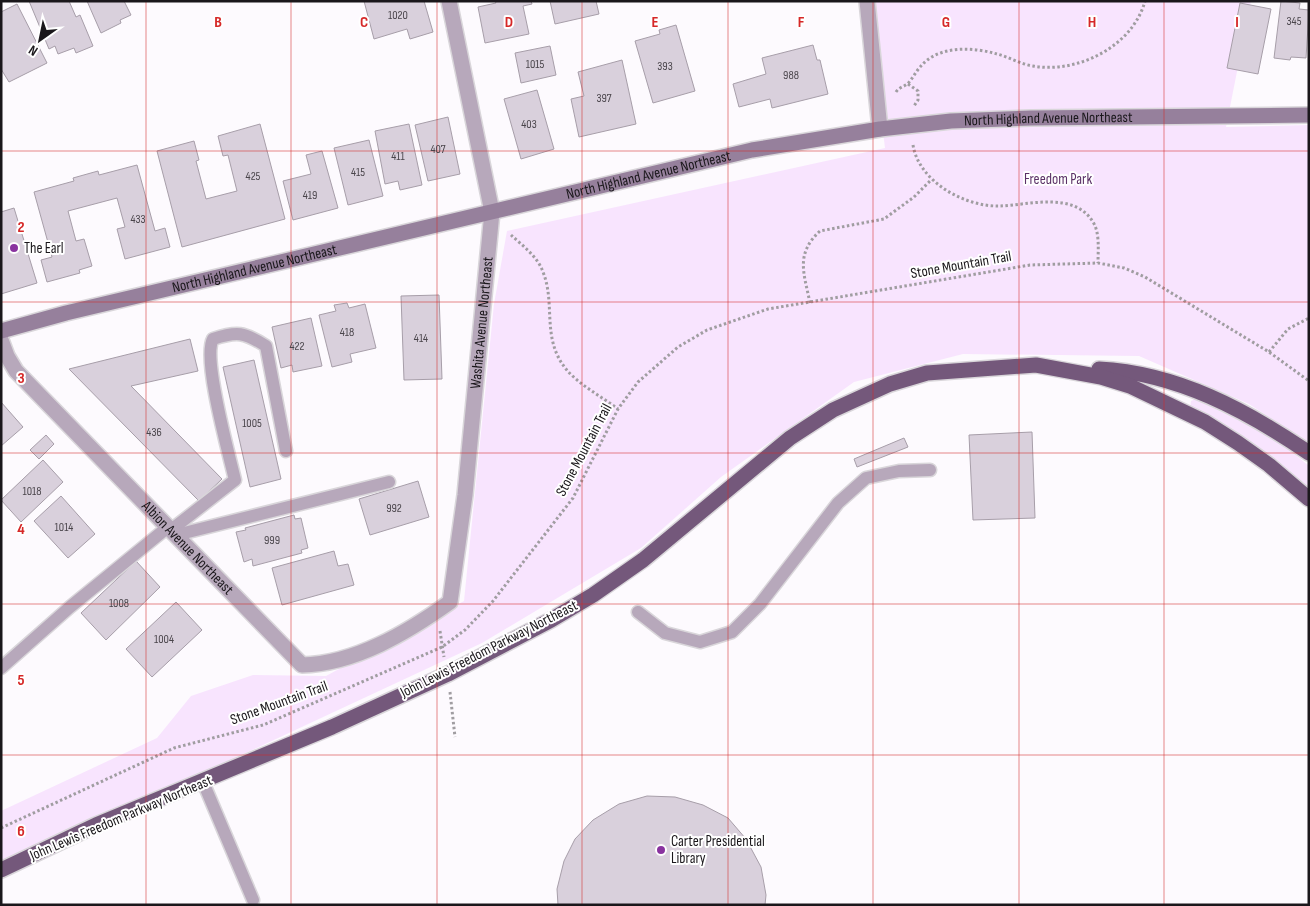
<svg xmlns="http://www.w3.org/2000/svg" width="1310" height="906" viewBox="0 0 1310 906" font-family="'Sofia Sans Condensed',sans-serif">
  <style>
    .green { fill: #f8e4fe }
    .building { fill: #d9d0dc; stroke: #a79ea9 }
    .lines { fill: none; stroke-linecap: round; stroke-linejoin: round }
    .service-casing { stroke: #d9d6da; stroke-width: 15 }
    .minor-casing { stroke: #d9d6da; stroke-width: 18 }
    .secondary-casing { stroke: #d9d6da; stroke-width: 18 }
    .trunk-casing { stroke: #d9d6da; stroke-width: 18 }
    .path { stroke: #a09da1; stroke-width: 3; stroke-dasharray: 2.5 2.5; stroke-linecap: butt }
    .service { stroke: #b7a8bb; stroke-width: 12 }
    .minor { stroke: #b7a8bb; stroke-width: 15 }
    .secondary { stroke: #96809c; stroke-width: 15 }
    .trunk { stroke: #74587b; stroke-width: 15 }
    .grid { fill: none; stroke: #d62828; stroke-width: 1; stroke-opacity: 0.55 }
    .poi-dot { fill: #89329f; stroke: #fff; stroke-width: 2 }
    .labels { text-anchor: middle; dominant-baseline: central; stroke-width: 4; stroke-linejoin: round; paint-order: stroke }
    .number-label { font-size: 12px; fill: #4a454b }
    .street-label { font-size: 15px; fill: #1a171b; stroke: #fff }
    .park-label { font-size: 15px; fill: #5b3167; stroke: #fff }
    .poi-label { font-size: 15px; fill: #1a171b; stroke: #fff; text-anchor: start }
    .grid-label { font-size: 16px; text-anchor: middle; font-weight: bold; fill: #d62828; stroke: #fff; stroke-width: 4; stroke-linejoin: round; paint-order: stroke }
  </style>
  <rect width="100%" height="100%" fill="#fdfafe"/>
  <!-- green -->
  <g class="green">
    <path d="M867 1H1251L1226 127 1309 125V444L1249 404 1139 356 963 354 854 382 721 477 641 548 482 643 1 867V811L157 738 191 696 253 675 326 676 464 601 494 304 507 231 885 148Z"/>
    <path d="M1195 399 1275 438 1309 466V491C1274 457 1233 432 1190 408L1191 401Z"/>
  </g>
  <!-- building -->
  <g class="building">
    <path d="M29 1H69L76 17 80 15 93 46 76 53 74 48 58 54 55 46 49 49Z"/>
    <path d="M87 1H124L131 15 120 20 121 23 101 33Z"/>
    <path d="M364 1H424L433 32 410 39 407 29 374 39Z"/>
    <path d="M495 1H531L532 4 523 6 529 34 485 43 478 7 496 3Z"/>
    <path d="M550 1H596L599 14 555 24Z"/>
    <path d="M1281 1 1300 3 1299 9 1309 10 1306 58 1291 57 1290 60 1274 58Z"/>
    <path d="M1240 3 1271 9 1258 74 1227 68Z"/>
    <path d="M17 4 47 63 9 82 1 69V12Z"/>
    <path d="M676 25 695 91 653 103 635 41 660 34 659 30Z"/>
    <path d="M813 45 817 60H820L828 94 772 108 770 99 739 107 733 84 766 74 762 58Z"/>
    <path d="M550 46 556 75 521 83 515 53Z"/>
    <path d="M622 60 636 124 579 137 571 99 584 96 578 72Z"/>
    <path d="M537 90 554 149 521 159 504 99Z"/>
    <path d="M448 117 460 174 428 181 415 125Z"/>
    <path d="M260 124 285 219 182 247 157 151 194 141 199 160 196 161 206 199 237 191 228 155 223 156 218 136Z"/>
    <path d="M409 124 422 185 400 190 398 181 385 184 375 131Z"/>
    <path d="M369 140 383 196 348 205 334 148Z"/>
    <path d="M322 151 338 208 293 220 283 181 311 174 306 155Z"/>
    <path d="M137 165 155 231 165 228 170 247 125 259 117 229 125 227 117 198 68 211 76 241 84 239 92 266 79 270 80 273 47 282 41 260 52 257 34 192 74 181 73 178 98 171 99 175Z"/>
    <path d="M14 208 37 283 1 294V212Z"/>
    <path d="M439 295 442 379 404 380 401 296Z"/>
    <path d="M347 303 349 308 365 304 376 348 350 354 352 362 332 367 319 315 336 311 334 305Z"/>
    <path d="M311 318 322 366 293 372 292 365 281 368 272 327Z"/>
    <path d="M190 339 198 371 131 386 222 479 199 501 69 369Z"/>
    <path d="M254 360 281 479 250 487 223 367Z"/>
    <path d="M1 402 23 427 1 446Z"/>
    <path d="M1032 432 1035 518 973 520 969 435Z"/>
    <path d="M46 435 54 444 39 459 30 450Z"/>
    <path d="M904 438 908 447 857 467 854 459Z"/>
    <path d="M43 460 63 482 21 522 1 500Z"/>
    <path d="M418 481 429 517 370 535 359 499Z"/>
    <path d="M61 496 95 534 68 558 34 521Z"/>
    <path d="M294 515 295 519 301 518 308 548 301 550 302 553 253 566 252 559 244 562 236 532 246 530 245 528Z"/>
    <path d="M334 551 338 566 348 564 354 585 282 605 272 568Z"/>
    <path d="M136 561 160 587 106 640 81 613Z"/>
    <path d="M176 602 202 630 152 677 126 649Z"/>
    <path d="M647 796 675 797 703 805 728 818 746 839 761 867 766 895 765 905H558L557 889 564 861 575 839 593 820 619 804Z"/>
  </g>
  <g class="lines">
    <defs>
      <g id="service">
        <path d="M171 530 235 480C229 454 202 358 213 339 237 331 244 332 266 346L286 451"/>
        <path d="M176 535 389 482"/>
        <path d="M638 612 665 633 700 642 732 632 760 604 838 503 866 478 899 471 930 470"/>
        <path d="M1 668 70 607 168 527"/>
        <path d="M203 782 253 900"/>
      </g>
      <g id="minor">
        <path d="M867 1 880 129"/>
        <path id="s1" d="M1 340 7 356 16 371 302 665C355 664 408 632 450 602L465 495 492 212 449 1"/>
      </g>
      <g id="secondary">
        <path id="s2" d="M1 331 66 313 752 150 880 129 951 121 1031 118 1309 115"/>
      </g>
      <g id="trunk">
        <path d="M1099 369C1177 373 1246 410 1309 453"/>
        <path d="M1 870 96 825 332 727 448 674 551 620 593 595 643 560 790 438 833 410 890 384 927 373 1036 365 1101 377 1130 386 1205 422 1238 443 1269 465 1309 499"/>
      </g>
    </defs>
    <!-- service casing -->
    <use href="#service" class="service-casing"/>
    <!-- minor casing -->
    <use href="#minor" class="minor-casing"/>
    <!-- secondary casing -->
    <use href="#secondary" class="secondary-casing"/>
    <!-- trunk casing -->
    <use href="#trunk" class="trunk-casing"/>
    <!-- path -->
    <g class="path">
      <path d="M908 84 918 91V100L914 106"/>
      <path d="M896 92C900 86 906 87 910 81 914 76 917 70 921 66 939 45 973 47 997 54 1009 57 1020 64 1033 66 1078 74 1133 46 1145 1"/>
      <path d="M913 145C919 182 965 207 1000 206 1029 205 1074 191 1093 222 1100 233 1098 250 1098 263"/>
      <path d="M511 235C522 245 538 257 543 272 556 304 541 338 566 369 579 385 601 396 618 409"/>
      <path d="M810 303C804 273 795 254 820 231L884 219 914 197 931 180"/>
      <path d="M1269 352 1288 329 1309 318"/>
      <path d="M440 631 444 657"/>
      <path d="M450 692 455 737"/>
      <path d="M1 828 174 748 263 725 442 647 465 630 493 601 573 498 618 409 638 382 678 347 707 330 768 309 1030 265 1098 263 1124 268 1145 277 1269 352 1309 381"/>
    </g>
    <!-- service -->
    <use href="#service" class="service"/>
    <!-- minor -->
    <use href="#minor" class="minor"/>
    <!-- secondary -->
    <use href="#secondary" class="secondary"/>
    <!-- trunk -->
    <use href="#trunk" class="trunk"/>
  </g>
  <!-- grid -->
  <path class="grid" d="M146 1V905M291 1V905M437 1V905M582 1V905M728 1V905M873 1V905M1019 1V905M1164 1V905M1 151H1309M1 302H1309M1 453H1309M1 604H1309M1 755H1309"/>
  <!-- markers -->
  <g class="poi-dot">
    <circle cx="14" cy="248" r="5"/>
    <circle cx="661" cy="850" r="5"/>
  </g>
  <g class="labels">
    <!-- number labels -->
    <g class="number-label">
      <text x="398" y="15">1020</text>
      <text x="1294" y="21">345</text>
      <text x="535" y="64">1015</text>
      <text x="665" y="66">393</text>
      <text x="791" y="75">988</text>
      <text x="604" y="98">397</text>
      <text x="529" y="124">403</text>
      <text x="438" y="149">407</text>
      <text x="398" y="156">411</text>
      <text x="358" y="172">415</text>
      <text x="253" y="176">425</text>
      <text x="310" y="195">419</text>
      <text x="138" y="219">433</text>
      <text x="347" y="332">418</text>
      <text x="421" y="338">414</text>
      <text x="297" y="346">422</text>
      <text x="252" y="423">1005</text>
      <text x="154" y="432">436</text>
      <text x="32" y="491">1018</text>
      <text x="394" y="508">992</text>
      <text x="64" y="527">1014</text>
      <text x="272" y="540">999</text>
      <text x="119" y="603">1008</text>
      <text x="164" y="639">1004</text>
    </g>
    <!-- street labels -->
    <g class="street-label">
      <text stroke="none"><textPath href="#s2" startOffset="1071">North Highland Avenue Northeast</textPath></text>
      <text stroke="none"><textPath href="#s2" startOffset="666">North Highland Avenue Northeast</textPath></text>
      <text transform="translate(961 265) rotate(-10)">Stone Mountain Trail</text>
      <text stroke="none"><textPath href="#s2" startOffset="261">North Highland Avenue Northeast</textPath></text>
      <text stroke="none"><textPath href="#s1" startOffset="889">Washita Avenue Northeast</textPath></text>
      <text transform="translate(584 450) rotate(-62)">Stone Mountain Trail</text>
      <text stroke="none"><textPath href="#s1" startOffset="281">Albion Avenue Northeast</textPath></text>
      <text transform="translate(489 649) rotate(-27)">John Lewis Freedom Parkway Northeast</text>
      <text transform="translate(279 703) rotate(-20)">Stone Mountain Trail</text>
      <text transform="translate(121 818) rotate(-23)">John Lewis Freedom Parkway Northeast</text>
    </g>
    <!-- park labels -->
    <g class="park-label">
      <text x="1058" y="179">Freedom Park</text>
    </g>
    <!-- poi labels -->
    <g class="poi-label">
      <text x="24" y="248">The Earl</text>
      <text x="671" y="841">Carter Presidential<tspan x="671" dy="17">Library</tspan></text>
    </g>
  </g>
  <g class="grid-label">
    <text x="218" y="27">B</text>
    <text x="364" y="27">C</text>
    <text x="509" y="27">D</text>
    <text x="655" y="27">E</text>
    <text x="801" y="27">F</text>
    <text x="946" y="27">G</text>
    <text x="1092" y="27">H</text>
    <text x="1237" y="27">I</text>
    <text x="21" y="232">2</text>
    <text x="21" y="383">3</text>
    <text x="21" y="534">4</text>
    <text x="21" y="685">5</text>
    <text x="21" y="836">6</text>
  </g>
  <!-- border -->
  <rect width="1310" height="906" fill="none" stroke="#1a171b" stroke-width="5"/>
  <!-- north arrow -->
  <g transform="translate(40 40) rotate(213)" stroke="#ffffff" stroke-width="4" paint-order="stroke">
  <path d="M0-4L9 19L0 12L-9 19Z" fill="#1a171b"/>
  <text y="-8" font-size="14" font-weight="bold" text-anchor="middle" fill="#1a171b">N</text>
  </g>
</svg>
